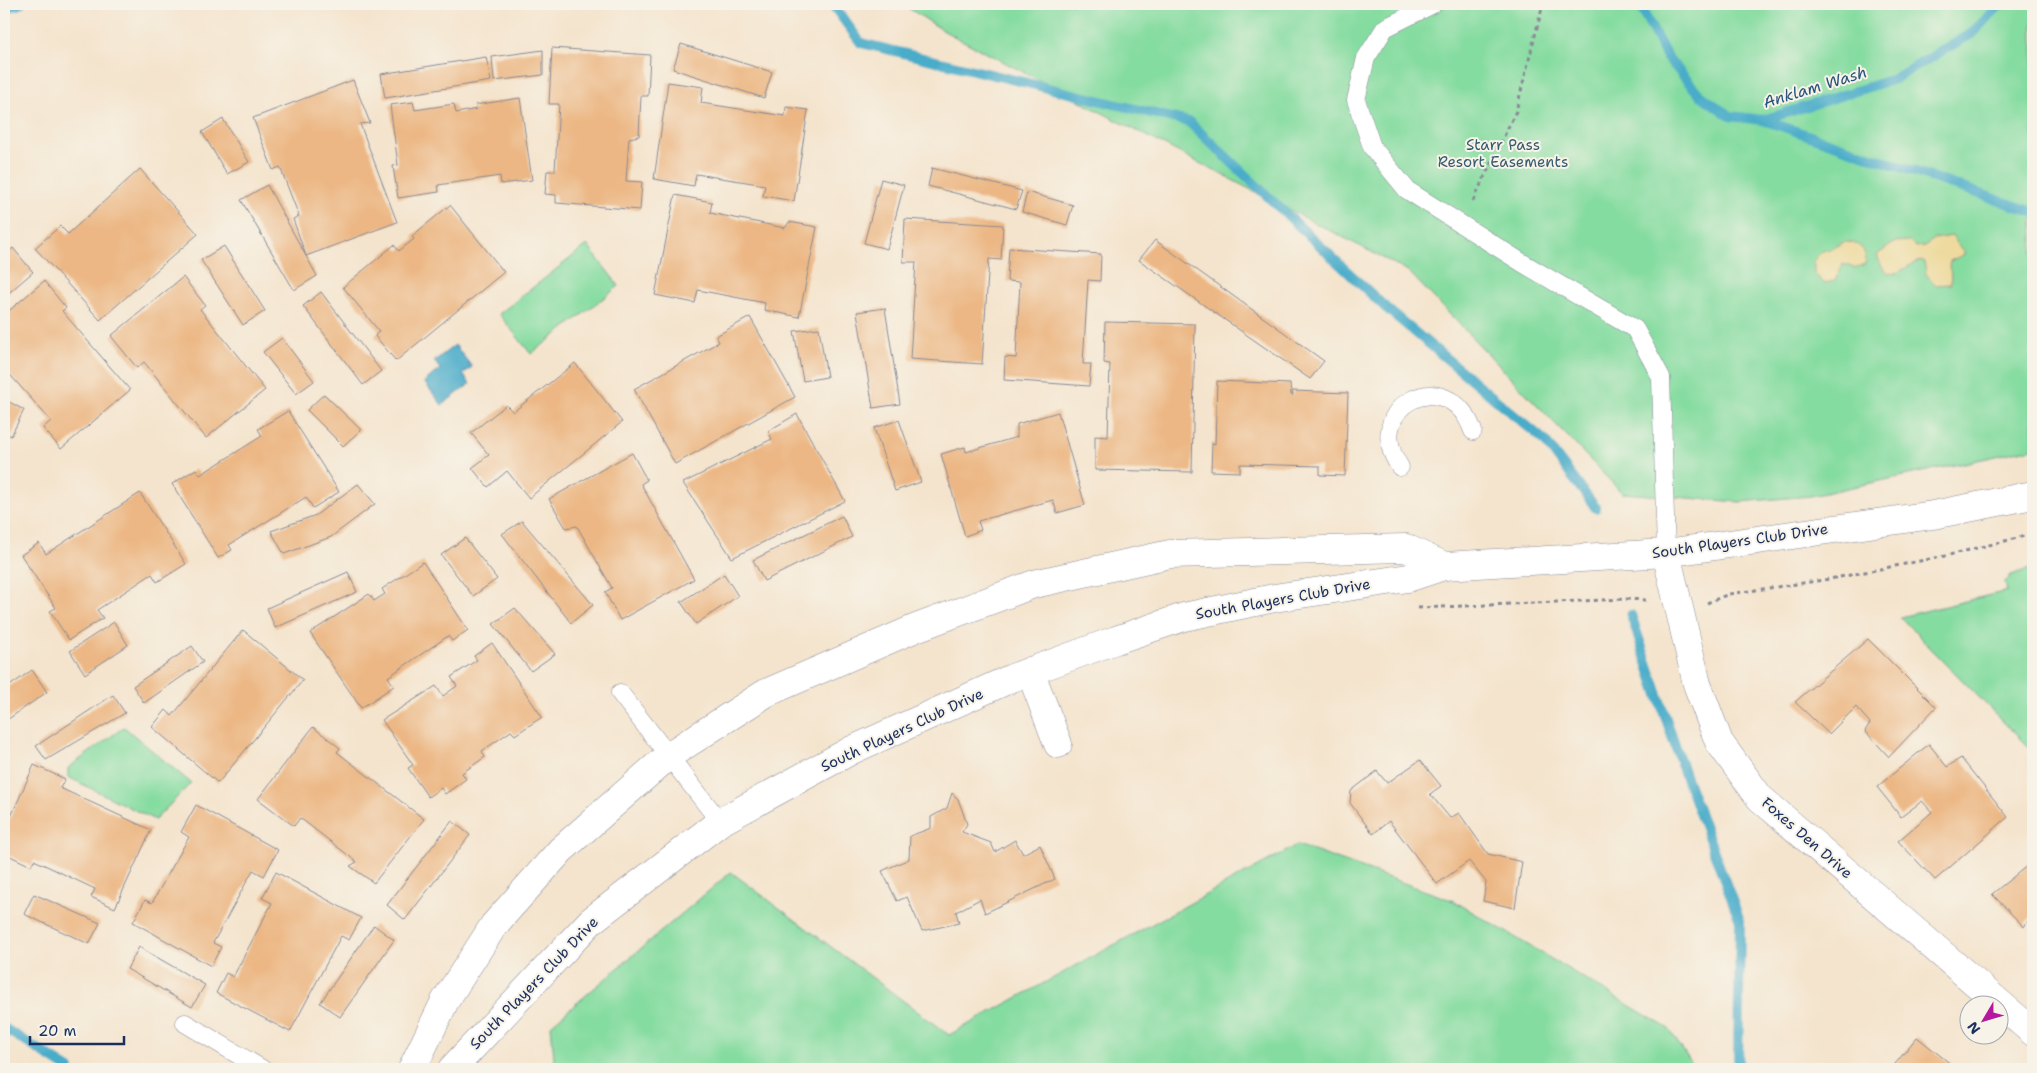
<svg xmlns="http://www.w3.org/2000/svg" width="2037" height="1073" viewBox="0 0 2037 1073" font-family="'Shantell Sans',sans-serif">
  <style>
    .green { fill: #85dca0; stroke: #50867f }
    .sand { fill: #eeda9e; stroke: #84847e }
    .water { fill: #49acc9; stroke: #326e94 }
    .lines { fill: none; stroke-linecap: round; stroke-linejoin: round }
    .stream { stroke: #49acc9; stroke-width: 10 }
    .building { fill: #ecb784 }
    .service-casing { stroke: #888a96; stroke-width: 19 }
    .minor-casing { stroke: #888a96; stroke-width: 29 }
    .tertiary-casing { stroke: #888a96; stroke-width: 29 }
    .path { stroke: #888a96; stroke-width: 3; stroke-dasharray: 4 4; stroke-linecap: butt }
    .service { stroke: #fff; stroke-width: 18 }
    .minor { stroke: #fff; stroke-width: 28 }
    .tertiary { stroke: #fff; stroke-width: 28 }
    .labels { text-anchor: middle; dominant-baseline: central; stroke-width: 4; stroke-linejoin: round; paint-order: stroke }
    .park-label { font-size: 15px; fill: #365a6e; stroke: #f7f3e8 }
    .street-label { font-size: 15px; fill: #1b2f5e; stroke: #f7f3e8 }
    .water-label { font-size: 16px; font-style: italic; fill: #29547e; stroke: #f7f3e8 }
  </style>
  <rect width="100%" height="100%" fill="#f7f3e8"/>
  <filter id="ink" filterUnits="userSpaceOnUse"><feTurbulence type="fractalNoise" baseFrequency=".02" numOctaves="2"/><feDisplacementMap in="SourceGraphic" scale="10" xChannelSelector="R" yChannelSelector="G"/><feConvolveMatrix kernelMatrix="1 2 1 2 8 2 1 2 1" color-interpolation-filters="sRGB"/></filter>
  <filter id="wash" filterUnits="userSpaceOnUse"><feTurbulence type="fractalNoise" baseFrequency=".0096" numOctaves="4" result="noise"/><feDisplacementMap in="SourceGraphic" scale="20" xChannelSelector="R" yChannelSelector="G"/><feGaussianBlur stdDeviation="1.12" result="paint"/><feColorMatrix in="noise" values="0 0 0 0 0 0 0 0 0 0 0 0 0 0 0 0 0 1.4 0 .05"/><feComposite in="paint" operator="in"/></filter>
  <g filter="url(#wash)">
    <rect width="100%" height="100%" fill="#f4e4cd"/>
    <!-- green -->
    <g class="green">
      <path d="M902 4H2033V448L1811 496 1740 502 1622 493 1408 271 944 31Z"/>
      <path d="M587 245 619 286 531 354 499 314Z"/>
      <path d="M2033 568V752L1900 617 2007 591 2005 583 2011 575Z"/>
      <path d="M124 727 191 783 155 820 68 777V768Z"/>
      <path d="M1297 845 1454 901 1669 1029 1695 1069H555L551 1025 731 872 949 1035Z"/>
    </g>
    <!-- sand -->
    <g class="sand">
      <path d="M1952 236 1965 254 1950 261 1951 284 1935 285 1926 274 1924 261C1904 261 1890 293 1877 255L1895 242 1909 241 1916 247 1925 246 1934 239Z"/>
      <path d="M1844 242C1858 242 1868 249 1865 264L1854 268 1843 264 1835 281 1824 283 1814 273V260L1822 251 1832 249Z"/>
    </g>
    <!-- water -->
    <path class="water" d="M455 345 472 367 463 374 470 384 442 405 424 382 440 369 434 361Z"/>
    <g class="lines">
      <!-- stream -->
      <g class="stream">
        <path d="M832 4 861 43 1189 122 1386 308 1544 440 1596 508 1594 506"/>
        <path d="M1639 4 1667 57 1699 94 1730 116 1763 120 1894 79 1971 34 2001 4"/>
        <path d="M4 9 20 4"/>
        <path d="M1763 120 2033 212"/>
        <path d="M1631 615 1685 775 1740 921 1738 1069"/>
        <path d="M4 1028 69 1069"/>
      </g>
    </g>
    <g id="blocks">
      <!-- building -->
      <g class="building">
        <path d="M681 44 772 72 764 98 673 69Z"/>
        <path d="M552 48 650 55 648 96H641L639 136 629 138 626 181 642 182 640 210 556 203V195L545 194 547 171H555L559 104H549Z"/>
        <path d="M543 50V75L494 81 492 57Z"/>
        <path d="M486 57 491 81 385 98 381 74Z"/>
        <path d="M353 80 370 123 360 124 397 222 306 256 293 219 299 216 280 167 273 170 253 118Z"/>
        <path d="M668 82 703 87 701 103 785 116 786 107 808 110 794 201 763 196 765 185 696 174 694 186 654 179Z"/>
        <path d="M520 98 532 180 501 184 500 176 438 185 439 192 398 198 393 166 398 165 390 105 413 102 415 110 454 104 456 113 477 109 475 105Z"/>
        <path d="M223 119 249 162 227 174 202 132Z"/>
        <path d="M932 168 1022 191 1016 209 928 186Z"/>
        <path d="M140 169 198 234 100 320 35 248 60 226 68 234Z"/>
        <path d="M881 179 904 185 887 249 864 243Z"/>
        <path d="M267 185 317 276 294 290 241 200Z"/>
        <path d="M1027 192 1073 205 1067 225 1022 212Z"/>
        <path d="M675 195 712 202 710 213 785 228 789 222 817 227 799 317 764 310 765 303 698 290 695 303 655 295Z"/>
        <path d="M450 205 504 272 396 361 375 336 379 331 343 287 394 245 399 251 414 239 412 236Z"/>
        <path d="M905 219 1003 225 1001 260 989 259 982 364 910 359 916 262H903Z"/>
        <path d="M1155 240 1324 361 1310 379 1139 260Z"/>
        <path d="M224 246 265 311 243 325 201 260Z"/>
        <path d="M13 248 33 272 4 297V256Z"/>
        <path d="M1009 248 1101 254 1100 281 1088 280 1083 364H1091L1089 386 1004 380 1005 357 1016 358 1020 282 1007 281Z"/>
        <path d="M183 277 205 305 200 309 265 390 206 438 144 362 137 368 111 336Z"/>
        <path d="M44 281 66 308 62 311 130 390 61 449 43 428 51 421 4 368V315Z"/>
        <path d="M321 292 381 371 363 385 303 306Z"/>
        <path d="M885 308 900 404 873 408 857 312Z"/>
        <path d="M750 317 795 397 675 464 634 389 719 342 716 336Z"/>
        <path d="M1105 322 1195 324 1192 472 1095 470V436L1108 437 1110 364 1104 363Z"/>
        <path d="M819 328 827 377 803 381 794 331Z"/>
        <path d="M282 338 314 381 296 394 263 352Z"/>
        <path d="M575 363 622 422 529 498 507 471 488 487 472 468 489 455 471 433 506 405 513 412Z"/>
        <path d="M1217 381 1290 384 1291 395H1293L1292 391 1348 393 1345 476 1320 475V466L1240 464V472L1211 471 1212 443 1215 444Z"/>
        <path d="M324 394 361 430 343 446 307 410Z"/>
        <path d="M4 399 24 410 11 436 4 432Z"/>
        <path d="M288 411 339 492 313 508 306 497 229 545 232 550 218 558 172 484 196 469 200 475 262 436 258 429Z"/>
        <path d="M1058 412 1085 505 1057 513 1053 500 978 521 981 530 965 536 941 454 965 447 966 452 1017 437V424Z"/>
        <path d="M797 414 845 501 732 558 683 483 772 439 768 431Z"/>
        <path d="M899 420 921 482 895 491 874 428Z"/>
        <path d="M632 453 647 480 641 484 694 579 620 620 605 592 612 588 577 526 566 528 549 499Z"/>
        <path d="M358 484 375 504 331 537 284 554 271 531 316 515Z"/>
        <path d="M140 493 186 564 157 582 152 574 97 610 103 618 69 640 50 611 56 608 21 555 39 543 46 554Z"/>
        <path d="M842 516 852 537 764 581 753 560Z"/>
        <path d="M522 521 593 605 571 623 502 534Z"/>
        <path d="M465 538 497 579 473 596 441 555Z"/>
        <path d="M423 562 468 630 452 641 448 636 388 677 394 686 361 708 310 633 369 594 374 601 385 594 382 589Z"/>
        <path d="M348 572 357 592 275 628 267 608Z"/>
        <path d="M724 574 738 596 696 624 681 602Z"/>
        <path d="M515 608 555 654 531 671 493 624Z"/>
        <path d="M114 622 128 645 85 674 70 651Z"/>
        <path d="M243 630 303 680 218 783 152 727 166 710 172 716Z"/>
        <path d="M1868 639 1936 707 1889 757 1865 731 1870 723 1856 707 1829 734 1795 702Z"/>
        <path d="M492 643 542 717 515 735 511 731 482 751 485 757 462 773 466 779 445 794 441 788 428 797 408 768 413 765 382 720 436 686 443 696 457 686 451 677 477 660 474 656Z"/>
        <path d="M192 646 203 662 144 703 133 686Z"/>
        <path d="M4 662 8 679 4 680Z"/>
        <path d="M32 670 47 692 4 722V690Z"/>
        <path d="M113 695 125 713 46 760 36 746Z"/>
        <path d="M313 727 340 748 337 752 424 819 374 883 350 866 357 862 300 818 294 826 258 799Z"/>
        <path d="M1929 744 1947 767 1961 758 2008 817 1935 880 1898 841 1932 812 1922 801 1901 817 1877 787Z"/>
        <path d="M1420 760 1441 786 1430 794 1450 818 1459 813 1488 854 1522 862 1515 908 1483 901 1486 882 1469 861 1437 884 1389 821 1373 834 1350 803 1351 791 1377 771 1387 783Z"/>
        <path d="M34 765 65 779 60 788 151 830 115 908 91 897 95 889 34 860 31 866 4 853V832Z"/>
        <path d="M952 793 958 799 967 824 962 832 991 843 995 852 1015 840 1023 854 1040 845 1055 879 985 913 980 899 956 912 959 923 922 931 907 897 897 901 882 871 909 859 910 836 931 828V817L947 808Z"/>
        <path d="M196 805 278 850 264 876 253 870 213 943 221 947 211 966 133 922 145 900 152 903 189 837 181 832Z"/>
        <path d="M452 821 470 835 405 920 387 905Z"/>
        <path d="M2033 861V914L2024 927 1992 894Z"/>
        <path d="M276 872 361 918 349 940 341 936 290 1032 216 993 226 973 233 977 272 903 262 898Z"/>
        <path d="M34 894 100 923 89 944 24 914Z"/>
        <path d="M374 925 394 940 340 1017 320 1003Z"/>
        <path d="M139 947 205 985 192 1007 127 969Z"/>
        <path d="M1917 1037 1957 1069H1891Z"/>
      </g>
    </g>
  </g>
  <g filter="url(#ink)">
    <use href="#blocks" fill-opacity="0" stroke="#888a96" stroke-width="1"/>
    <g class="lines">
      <defs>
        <g id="service">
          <path d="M1433 4 1385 28 1366 58 1356 100 1372 147 1407 190 1521 262 1635 329 1661 377 1666 553"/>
          <path d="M1400 467C1359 407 1448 360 1473 431"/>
          <path d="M620 693 720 822"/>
          <path d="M185 1023 262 1069"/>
        </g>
        <g id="minor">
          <path d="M1666 553 1697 684 1719 742 1760 798 2033 1032"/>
          <path d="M1030 671 1058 744"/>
        </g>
        <g id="tertiary">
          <path d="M412 1069 445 1001 494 925 561 850 668 756 766 693 916 628 1034 584 1170 554 1406 548 1444 566"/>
          <path d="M452 1069 591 921 720 822 852 750 1012 678 1116 640 1184 617 1274 598 1408 578 1444 566 1666 553 1933 515 2033 495"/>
        </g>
      </defs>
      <!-- service casing -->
      <use href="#service" class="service-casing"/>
      <!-- minor casing -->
      <use href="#minor" class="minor-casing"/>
      <!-- tertiary casing -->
      <use href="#tertiary" class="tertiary-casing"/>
      <!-- path -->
      <g class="path">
        <path d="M1473 201 1516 111 1543 4"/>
        <path d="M1707 603 1729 594 1830 579 1945 556 2033 534"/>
        <path d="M1418 608 1626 599 1646 600"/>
      </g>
      <!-- service -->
      <use href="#service" class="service"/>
      <!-- minor -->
      <use href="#minor" class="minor"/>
      <!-- tertiary -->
      <use href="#tertiary" class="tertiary"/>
    </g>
  </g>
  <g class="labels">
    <!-- park labels -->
    <g class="park-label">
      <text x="1503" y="145">Starr Pass<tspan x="1503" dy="17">Resort Easements</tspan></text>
    </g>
    <!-- street labels -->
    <g class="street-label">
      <text transform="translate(1740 541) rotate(-8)">South Players Club Drive</text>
      <text transform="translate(1283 599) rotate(-10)">South Players Club Drive</text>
      <text transform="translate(902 730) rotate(-25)">South Players Club Drive</text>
      <text transform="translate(1807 838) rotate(41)">Foxes Den Drive</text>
      <text transform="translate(534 983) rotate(-46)">South Players Club Drive</text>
    </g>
    <!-- water labels -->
    <g class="water-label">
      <text transform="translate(1815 87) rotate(-17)">Anklam Wash</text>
    </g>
  </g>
  <!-- margin -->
  <rect width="2037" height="1073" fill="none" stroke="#f7f3e8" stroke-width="20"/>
  <!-- north arrow -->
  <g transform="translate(1984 1020) rotate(232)"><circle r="24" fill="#f7f3e8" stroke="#9fa5b1"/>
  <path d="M0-4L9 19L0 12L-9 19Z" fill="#b5179e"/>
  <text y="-8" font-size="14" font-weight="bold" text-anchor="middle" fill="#1b2f5e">N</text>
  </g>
  <!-- scale -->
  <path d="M30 1036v8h94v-8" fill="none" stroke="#1b2f5e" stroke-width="2.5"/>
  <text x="38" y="1036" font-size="15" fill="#1b2f5e" stroke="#f7f3e8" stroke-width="4" paint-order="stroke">20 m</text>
</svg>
